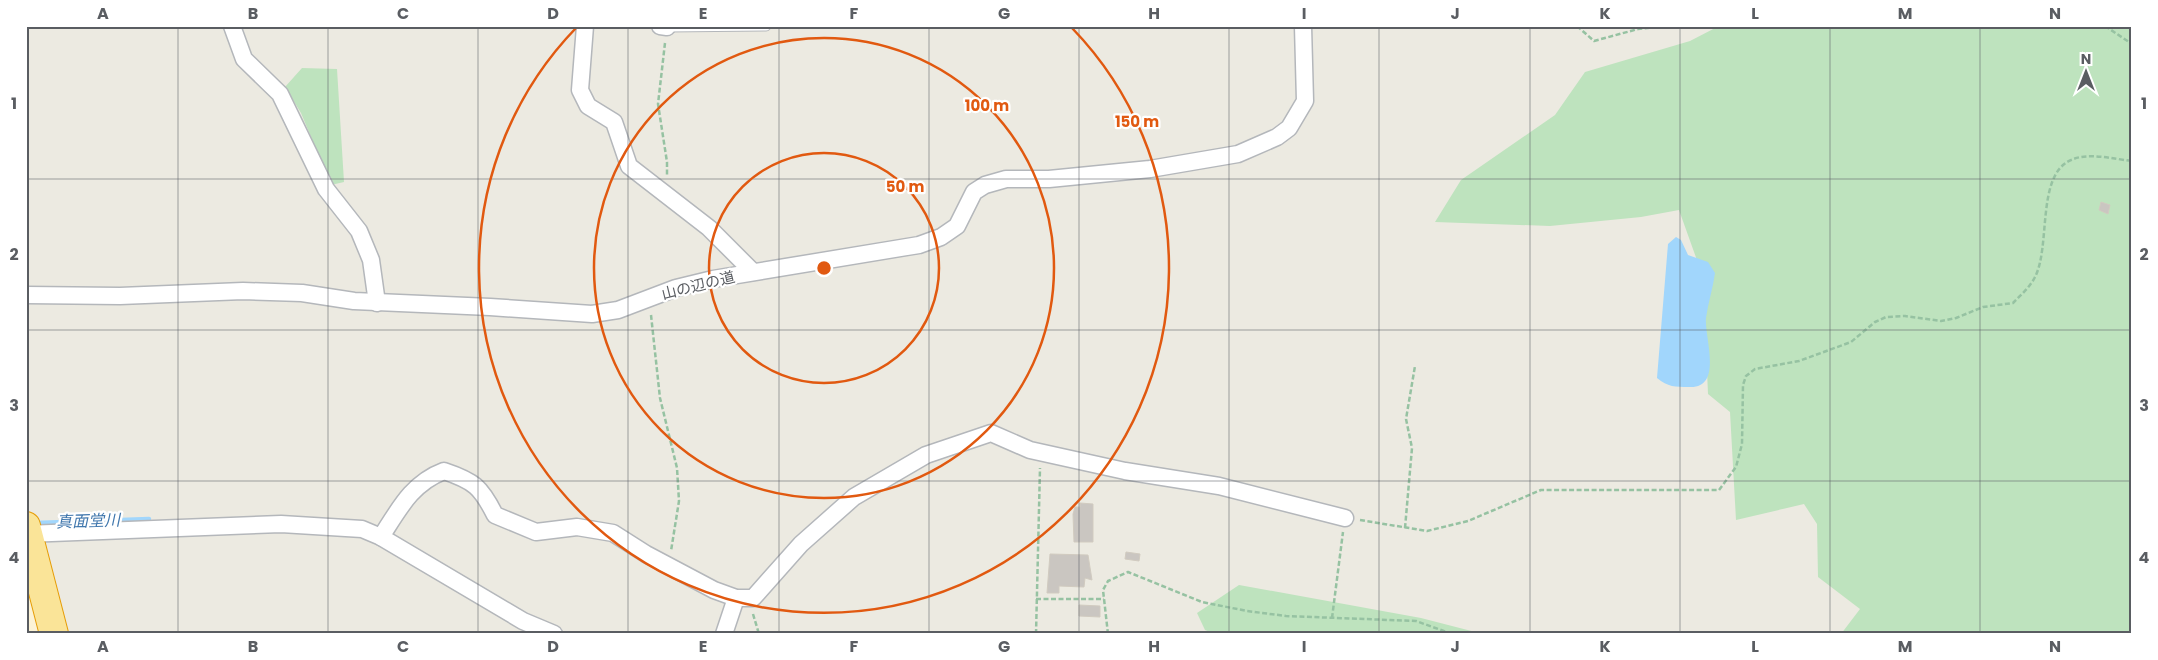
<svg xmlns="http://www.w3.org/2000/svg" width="2158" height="660" viewBox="0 0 2158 660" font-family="Poppins,'Noto Sans JP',sans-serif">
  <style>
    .commercial { fill: #fcf3d6 }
    .green { fill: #bee3be }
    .water { fill: #a1d6fc }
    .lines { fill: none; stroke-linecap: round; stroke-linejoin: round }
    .stream { stroke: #a1d6fc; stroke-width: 4.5 }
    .building { fill: #cac6c1; stroke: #d1cbc0 }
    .service-casing { stroke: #b4b7bb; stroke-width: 11 }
    .minor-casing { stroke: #b4b7bb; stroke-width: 19 }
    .trunk-casing { stroke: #e69d07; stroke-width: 30 }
    .path { stroke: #96c2a2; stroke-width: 2.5; stroke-dasharray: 5 2.5; stroke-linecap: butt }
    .service { stroke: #fff; stroke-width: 9 }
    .minor { stroke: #fff; stroke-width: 16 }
    .trunk { stroke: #fae498; stroke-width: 28 }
    .grid { fill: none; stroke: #5a5d62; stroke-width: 1; stroke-opacity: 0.55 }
    .ring { fill: none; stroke: #e15910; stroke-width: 2.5 }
    .labels { text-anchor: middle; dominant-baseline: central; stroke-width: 4.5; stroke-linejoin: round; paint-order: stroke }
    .street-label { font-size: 15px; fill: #5a5d62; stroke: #fff }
    .water-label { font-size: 16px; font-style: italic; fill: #4077ad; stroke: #fff }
    .centre { fill: #e15910; stroke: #fff; stroke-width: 2.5 }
    .ring-label { font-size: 15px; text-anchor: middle; font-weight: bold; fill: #e15910; stroke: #fff; stroke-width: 4.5; stroke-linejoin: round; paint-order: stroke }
    .neatline { fill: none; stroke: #5a5d62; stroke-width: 2 }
    .grid-label { font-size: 16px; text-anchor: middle; font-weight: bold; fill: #5a5d62 }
  </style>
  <rect width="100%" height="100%" fill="#eceae1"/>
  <!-- commercial -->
  <path class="commercial" d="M31 591 44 634H26V592Z"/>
  <!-- green -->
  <g class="green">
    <path d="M1719 26H2132V634H1841L1860 609 1818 577 1817 524 1804 504 1736 520 1730 412 1708 394 1703 277 1679 210 1641 217 1550 226 1435 222 1461 180 1555 115 1585 72 1690 41Z"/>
    <path d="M302 68 337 69 344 182 331 185 301 113 285 87Z"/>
    <path d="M1239 585 1421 618 1483 634H1215L1205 630 1197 613Z"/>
  </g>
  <!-- water -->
  <path class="water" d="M1676 237 1681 240 1688 255 1708 262 1715 273C1713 288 1708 303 1706 318 1704 336 1724 389 1689 387 1675 387 1668 387 1657 378L1668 244Z"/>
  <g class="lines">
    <!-- stream -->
    <path class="stream" d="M36 523 149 519"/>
  </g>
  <!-- building -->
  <g class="building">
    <path d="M2101 202 2110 205 2108 214 2099 210Z"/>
    <path d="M1080 503 1093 504V542H1074L1073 514 1075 507H1080Z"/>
    <path d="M1126 552 1140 554 1139 561 1125 559Z"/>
    <path d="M1050 554 1088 555 1092 580 1085 578 1084 587 1059 586V593H1047Z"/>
    <path d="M1079 605 1100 606V617L1079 616Z"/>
  </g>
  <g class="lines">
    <defs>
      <path id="service" d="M667 27 766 26"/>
      <g id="minor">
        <path d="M232 26 244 59 280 94 326 189 359 231 371 260 377 303"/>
        <path d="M585 26 580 90 588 106 614 122 629 166 709 228 753 272"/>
        <path d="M660 26 667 27"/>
        <path d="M26 295 120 296 243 291 302 293 354 301 490 307 592 314 618 310 676 288 713 279 919 245 941 237 957 226 974 192 985 185 1006 179H1049L1150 169 1238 154 1277 137 1289 128 1305 101 1303 26"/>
        <path d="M26 534 281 524 362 529 381 537 523 621 554 634"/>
        <path d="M381 537C399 509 412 483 444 471 474 481 481 487 495 515L536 532 577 527 613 533 646 554 714 590 736 598H753L801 544 854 497 926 455 991 433 1030 450 1125 471 1219 486 1345 518"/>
        <path d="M724 634 736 598"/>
      </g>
      <path id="trunk" d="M26 526 54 634"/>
    </defs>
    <!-- service casing -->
    <use href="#service" class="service-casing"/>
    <!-- minor casing -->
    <use href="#minor" class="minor-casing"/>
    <!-- trunk casing -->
    <use href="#trunk" class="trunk-casing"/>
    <!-- path -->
    <g class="path">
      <path d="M1577 26 1594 41 1638 29 1669 26"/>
      <path d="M2105 26 2132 44"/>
      <path d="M665 43 658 104 667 162V176"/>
      <path d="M651 315 660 398 677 468 679 501 671 551"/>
      <path d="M1360 520 1427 531 1468 521 1541 490H1719L1736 467 1742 444 1743 385 1746 376 1755 369 1799 361 1851 342 1875 322 1886 317 1905 316 1941 321 1956 318 1983 307 2013 303C2021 295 2030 287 2035 277 2051 246 2036 175 2071 160 2088 152 2114 159 2132 161"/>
      <path d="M1405 528 1412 448 1406 419 1415 366"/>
      <path d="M1036 599H1104"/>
      <path d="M753 614 759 634"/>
      <path d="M1332 618 1343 532"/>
      <path d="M1036 634 1040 468"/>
      <path d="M1108 634 1103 590 1108 581 1128 572 1202 602 1247 611 1286 616 1416 621 1452 634"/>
    </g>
    <!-- service -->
    <use href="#service" class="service"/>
    <!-- minor -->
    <use href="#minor" class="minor"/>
    <!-- trunk -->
    <use href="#trunk" class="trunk"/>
  </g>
  <!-- grid -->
  <path class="grid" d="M178 26V634M328 26V634M478 26V634M628 26V634M779 26V634M929 26V634M1079 26V634M1229 26V634M1379 26V634M1530 26V634M1680 26V634M1830 26V634M1980 26V634M26 179H2132M26 330H2132M26 481H2132"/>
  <!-- distance rings -->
  <g class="ring">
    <circle cx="824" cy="268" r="115"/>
    <circle cx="824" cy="268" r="230"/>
    <path d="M1072 28A345 345 0 1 1 576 28"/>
  </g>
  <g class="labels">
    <!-- street labels -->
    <g class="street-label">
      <text transform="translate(698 285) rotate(-14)">山の辺の道</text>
    </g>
    <!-- water labels -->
    <g class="water-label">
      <text transform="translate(88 521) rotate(-2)">真面堂川</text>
    </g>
  </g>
  <circle cx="824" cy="268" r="8" class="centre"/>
  <g class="ring-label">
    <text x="987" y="111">100 m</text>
    <text x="1137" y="127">150 m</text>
    <text x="905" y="192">50 m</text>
  </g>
  <!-- border -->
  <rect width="2158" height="660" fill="none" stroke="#ffffff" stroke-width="55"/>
  <!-- north arrow -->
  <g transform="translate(2086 72)" stroke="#ffffff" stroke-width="4" paint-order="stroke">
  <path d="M0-4L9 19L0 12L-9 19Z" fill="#5a5d62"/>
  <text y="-8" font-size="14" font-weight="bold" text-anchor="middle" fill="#5a5d62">N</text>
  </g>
  <rect x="28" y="28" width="2102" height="604" class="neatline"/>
  <g class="grid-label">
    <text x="103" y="19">A</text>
    <text x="253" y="19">B</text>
    <text x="403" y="19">C</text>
    <text x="553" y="19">D</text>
    <text x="703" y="19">E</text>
    <text x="854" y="19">F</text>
    <text x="1004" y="19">G</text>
    <text x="1154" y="19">H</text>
    <text x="1304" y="19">I</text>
    <text x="1455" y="19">J</text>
    <text x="1605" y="19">K</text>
    <text x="1755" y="19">L</text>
    <text x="1905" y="19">M</text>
    <text x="2055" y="19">N</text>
    <text x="14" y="109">1</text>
    <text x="2144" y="109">1</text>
    <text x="14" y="260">2</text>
    <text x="2144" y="260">2</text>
    <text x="14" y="411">3</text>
    <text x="2144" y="411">3</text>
    <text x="14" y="563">4</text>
    <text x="2144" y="563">4</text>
    <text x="103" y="652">A</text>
    <text x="253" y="652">B</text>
    <text x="403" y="652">C</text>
    <text x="553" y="652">D</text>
    <text x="703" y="652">E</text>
    <text x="854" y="652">F</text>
    <text x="1004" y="652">G</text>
    <text x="1154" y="652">H</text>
    <text x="1304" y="652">I</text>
    <text x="1455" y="652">J</text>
    <text x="1605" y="652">K</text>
    <text x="1755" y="652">L</text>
    <text x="1905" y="652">M</text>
    <text x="2055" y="652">N</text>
  </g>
</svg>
